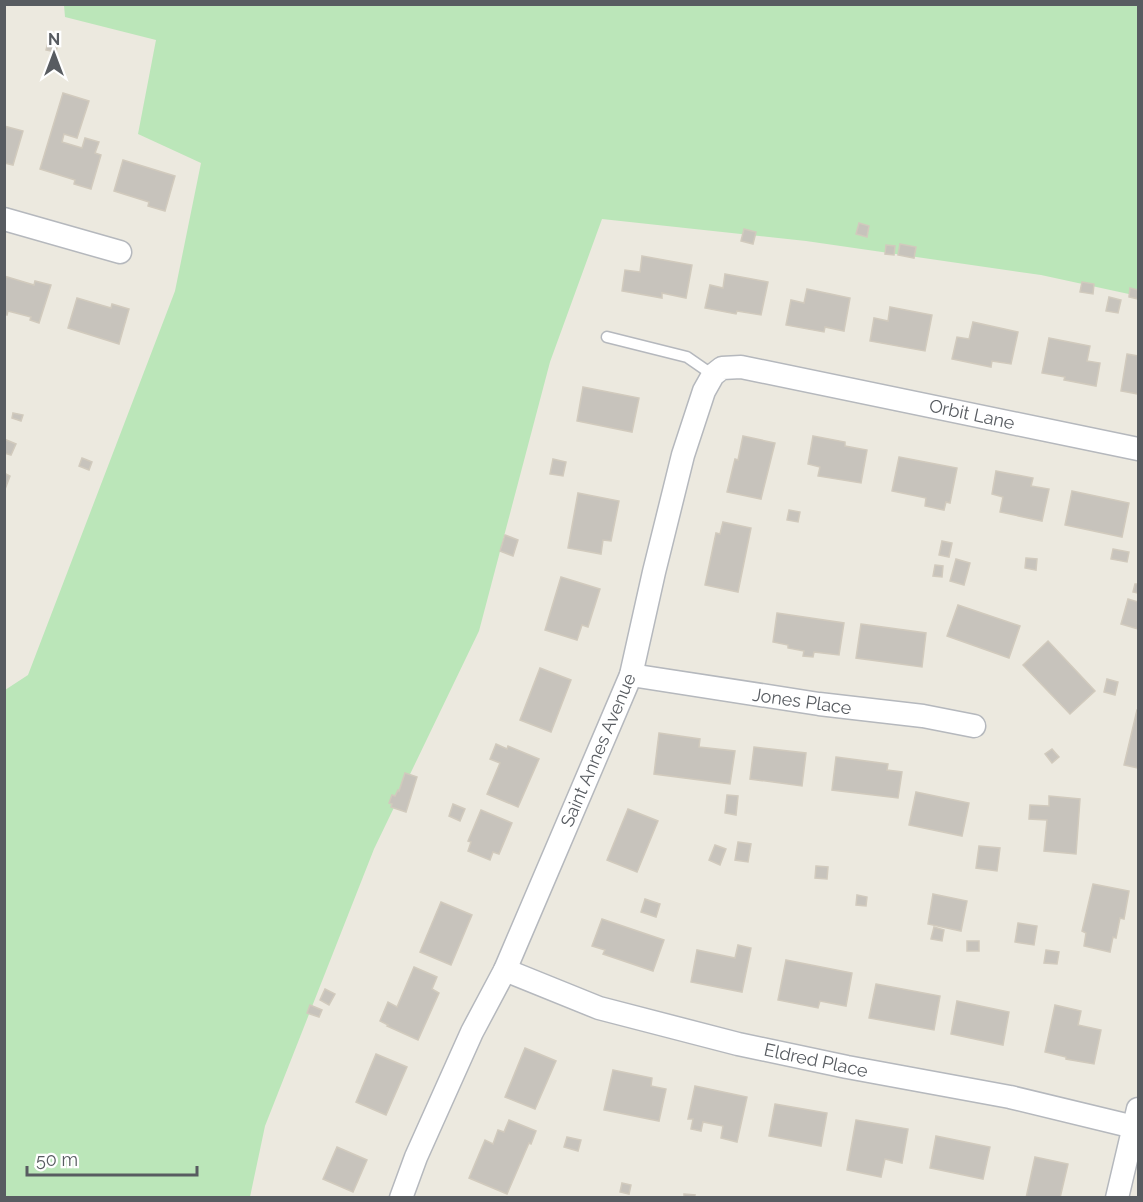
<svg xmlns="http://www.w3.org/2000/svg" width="1143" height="1202" viewBox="0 0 1143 1202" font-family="Raleway,sans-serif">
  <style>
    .green { fill: #bbe6b9 }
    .building { fill: #c7c3bc; stroke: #d1cabd; stroke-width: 1.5 }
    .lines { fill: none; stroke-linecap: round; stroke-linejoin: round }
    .service-casing { stroke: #b5b8bd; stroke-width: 13 }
    .minor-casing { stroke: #b5b8bd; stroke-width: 25 }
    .service { stroke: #fff; stroke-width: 10 }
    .minor { stroke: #fff; stroke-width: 22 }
    .labels { text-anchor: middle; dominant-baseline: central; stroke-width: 4.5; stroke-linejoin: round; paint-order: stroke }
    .street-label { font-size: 18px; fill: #585c61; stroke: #fff }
  </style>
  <rect width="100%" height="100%" fill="#ece9df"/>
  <!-- green -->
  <path class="green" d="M64 5H1138V296L1041 275 806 241 602 219 550 362 479 631 374 849 265 1126 250 1197 5 1198V690L28 675 175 291 201 163 138 134 156 40 65 17Z"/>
  <!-- building -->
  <g class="building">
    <path d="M50 35 59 37 56 52 46 50Z"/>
    <path d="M63 93 89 101 77 138 64 134 62 142 82 148 85 138 99 142 95 153 101 155 91 189 74 184 75 180 40 169Z"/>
    <path d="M4 126 23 131 13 165 4 163Z"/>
    <path d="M123 160 175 176 165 211 148 206 149 202 114 191Z"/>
    <path d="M859 223 869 226 867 237 856 234Z"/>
    <path d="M744 229 756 232 753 244 741 241Z"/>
    <path d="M900 244 916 247 914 258 898 255Z"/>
    <path d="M886 245 895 246 894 255 885 254Z"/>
    <path d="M642 256 692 265 686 298 662 293V298L622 291 625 270 640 272Z"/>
    <path d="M725 274 768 282 761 315 737 311 736 314 705 308 710 285 723 288Z"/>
    <path d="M4 276 34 285 35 281 51 285 39 323 30 320 31 317 8 311 7 315 4 314Z"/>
    <path d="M1082 282 1094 284 1093 294 1080 292Z"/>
    <path d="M1130 288 1138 290V299L1129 297Z"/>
    <path d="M807 289 850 298 844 331 825 327 824 332 786 325 791 300 804 303Z"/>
    <path d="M1109 297 1121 300 1118 313 1106 311Z"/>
    <path d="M77 298 111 308 112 304 129 309 119 344 68 328Z"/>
    <path d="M890 307 932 315 925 351 870 341 874 318 888 321Z"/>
    <path d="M973 322 1018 332 1011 364 992 361 991 367 952 359 957 337 969 339Z"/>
    <path d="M1049 338 1090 346 1087 361 1100 363 1096 386 1064 380 1065 377 1042 373Z"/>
    <path d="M1127 354 1138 356V394L1121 391Z"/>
    <path d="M583 387 639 398 632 432 577 421Z"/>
    <path d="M13 413 23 415 21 421 12 418Z"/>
    <path d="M743 436 775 443 761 499 727 492 735 459 738 460Z"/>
    <path d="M813 436 845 442V446L867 450 861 483 818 476 820 467 808 464Z"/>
    <path d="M4 439 16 444 11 455 4 453Z"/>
    <path d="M899 457 957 468 950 503 946 502 944 510 925 506 926 498 892 491Z"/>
    <path d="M82 458 92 462 89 470 79 466Z"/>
    <path d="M553 459 566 462 563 476 550 474Z"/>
    <path d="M996 471 1033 478 1031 486 1049 489 1042 521 1000 512 1003 497 992 494Z"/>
    <path d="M4 473 10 476 4 492Z"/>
    <path d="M1072 491 1129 503 1122 537 1065 525Z"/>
    <path d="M578 493 619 501 611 541 603 540 601 554 568 548Z"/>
    <path d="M789 510 800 512 798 522 787 520Z"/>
    <path d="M723 522 751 528 738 592 705 585 716 533 720 534Z"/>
    <path d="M505 535 518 540 513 556 500 551Z"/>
    <path d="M942 541 952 543 949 557 939 555Z"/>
    <path d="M1113 549 1129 552 1127 562 1111 559Z"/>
    <path d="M1026 558 1037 559 1036 570 1025 568Z"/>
    <path d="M956 559 970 563 964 585 950 581Z"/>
    <path d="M935 565 943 566 942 577 933 576Z"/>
    <path d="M561 577 600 589 588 627 582 625 577 640 545 630Z"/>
    <path d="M1135 584H1138V593L1133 592Z"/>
    <path d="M1128 599 1138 602V629L1121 624Z"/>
    <path d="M958 605 1020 626 1009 658 947 636Z"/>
    <path d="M777 613 844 623 839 655 814 652 813 657 803 656 804 651 788 648V645L773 642Z"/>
    <path d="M861 624 926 633 922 667 856 658Z"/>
    <path d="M1048 641 1095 691 1070 714 1023 665Z"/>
    <path d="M540 668 571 680 551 732 520 720Z"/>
    <path d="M1107 679 1118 682 1115 695 1104 692Z"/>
    <path d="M1137 710H1138V768L1124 765Z"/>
    <path d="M659 733 700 739 699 747 735 751 730 784 654 774Z"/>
    <path d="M496 744 507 749 508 746 539 759 518 807 487 794 500 763 490 759Z"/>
    <path d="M754 747 806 753 802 786 750 779Z"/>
    <path d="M1052 749 1059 757 1052 763 1045 754Z"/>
    <path d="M836 757 888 764 887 770 902 772 898 798 832 790Z"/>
    <path d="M405 773 417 777 406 812 391 807 392 804 389 803 392 795 395 796 398 790 399 791Z"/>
    <path d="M916 792 969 803 962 836 909 825Z"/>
    <path d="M727 795 738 796 736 815 725 813Z"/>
    <path d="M1049 796 1080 799 1076 854 1044 851 1047 820 1029 819 1030 805 1049 806Z"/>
    <path d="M453 804 465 809 460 821 449 816Z"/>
    <path d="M628 809 658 821 637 872 607 860Z"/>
    <path d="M481 810 512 823 499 854 493 852 490 860 468 851 471 842 468 841Z"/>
    <path d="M738 842 751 844 748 862 735 860Z"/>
    <path d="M715 845 726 849 720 865 709 860Z"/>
    <path d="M979 846 1000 848 997 871 976 868Z"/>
    <path d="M816 866 828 867 827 879 815 878Z"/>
    <path d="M1093 884 1129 891 1124 919 1120 918 1116 938 1113 937 1110 952 1084 946 1086 933 1082 931Z"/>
    <path d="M933 894 967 901 961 931 928 924Z"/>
    <path d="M857 895 867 897 866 906 856 905Z"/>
    <path d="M645 899 660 904 656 917 641 912Z"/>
    <path d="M441 902 472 915 451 965 420 952Z"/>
    <path d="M602 919 664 940 653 971 603 954 605 950 592 946Z"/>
    <path d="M1018 923 1037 926 1034 945 1015 942Z"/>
    <path d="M934 927 944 930 942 941 931 939Z"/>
    <rect x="967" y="941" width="12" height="10"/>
    <path d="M738 945 751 948 742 992 691 982 697 950 735 958Z"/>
    <path d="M1046 950 1059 952 1057 964 1044 963Z"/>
    <path d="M786 960 852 973 846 1006 820 1001 818 1008 778 1000Z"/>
    <path d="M414 967 437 977 432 989 439 993 418 1040 387 1026 388 1025 380 1021 388 1002 397 1007Z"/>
    <path d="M876 984 940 996 934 1030 869 1018Z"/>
    <path d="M325 989 335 994 329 1005 320 1000Z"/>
    <path d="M957 1001 1009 1012 1003 1045 951 1034Z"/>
    <path d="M310 1005 322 1010 319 1017 307 1013Z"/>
    <path d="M1055 1005 1081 1011 1078 1025 1101 1030 1094 1064 1066 1059V1057L1045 1052Z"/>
    <path d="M525 1048 556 1061 535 1109 505 1097Z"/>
    <path d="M376 1054 407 1067 386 1115 356 1102Z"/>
    <path d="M613 1070 652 1078 651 1086 666 1089 659 1121 604 1110Z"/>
    <path d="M695 1086 747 1097 737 1142 721 1138 723 1126 703 1122 701 1131 691 1129 693 1119H688Z"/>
    <path d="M775 1104 827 1113 821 1146 769 1136Z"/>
    <path d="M509 1120 536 1131 531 1144 529 1143 507 1194 469 1178 485 1140 493 1144 498 1130 504 1132Z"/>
    <path d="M856 1120 908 1129 902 1163 885 1159 881 1177 847 1170Z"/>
    <path d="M936 1136 990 1147 983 1179 930 1168Z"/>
    <path d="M567 1137 581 1140 578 1151 564 1147Z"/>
    <path d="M337 1147 367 1160 353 1192 323 1179Z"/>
    <path d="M1035 1157 1068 1164 1060 1198H1026Z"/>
    <path d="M622 1183 631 1185 629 1194 620 1192Z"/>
    <path d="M684 1194 695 1195 694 1198H684Z"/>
  </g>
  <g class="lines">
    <defs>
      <path id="service" d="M607 337 687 357 713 375"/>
      <g id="minor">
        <path d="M4 219 120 252"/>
        <path d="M631 675 819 704 923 716 974 726"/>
        <path d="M505 970 599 1008 738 1044 847 1067 1010 1097 1134 1127"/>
        <path d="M401 1198 416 1157 472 1032 505 970 631 675 654 572 683 455 704 391 713 375 722 368 741 367 1138 449"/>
        <path d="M1117 1198 1138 1109"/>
      </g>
    </defs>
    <!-- service casing -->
    <use href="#service" class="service-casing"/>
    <!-- minor casing -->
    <use href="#minor" class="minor-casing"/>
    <!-- service -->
    <use href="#service" class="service"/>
    <!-- minor -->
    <use href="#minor" class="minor"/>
  </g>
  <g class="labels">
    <!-- street labels -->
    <g class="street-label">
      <text transform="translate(972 414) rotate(12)">Orbit Lane</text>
      <text transform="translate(802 701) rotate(8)">Jones Place</text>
      <text transform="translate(598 750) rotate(-67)">Saint Annes Avenue</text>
      <text transform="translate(816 1060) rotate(12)">Eldred Place</text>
    </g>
  </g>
  <!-- border -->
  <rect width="1143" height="1202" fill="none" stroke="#585c61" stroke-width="12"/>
  <!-- north arrow -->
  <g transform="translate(54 54)" stroke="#ffffff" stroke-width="4.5" paint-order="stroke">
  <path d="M0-4.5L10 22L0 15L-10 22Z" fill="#585c61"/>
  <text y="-9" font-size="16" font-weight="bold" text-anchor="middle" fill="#585c61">N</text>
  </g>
  <!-- scale -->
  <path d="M27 1166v9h170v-9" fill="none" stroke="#585c61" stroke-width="3"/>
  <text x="36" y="1166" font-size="18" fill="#585c61" stroke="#ffffff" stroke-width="4.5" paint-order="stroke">50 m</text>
</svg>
